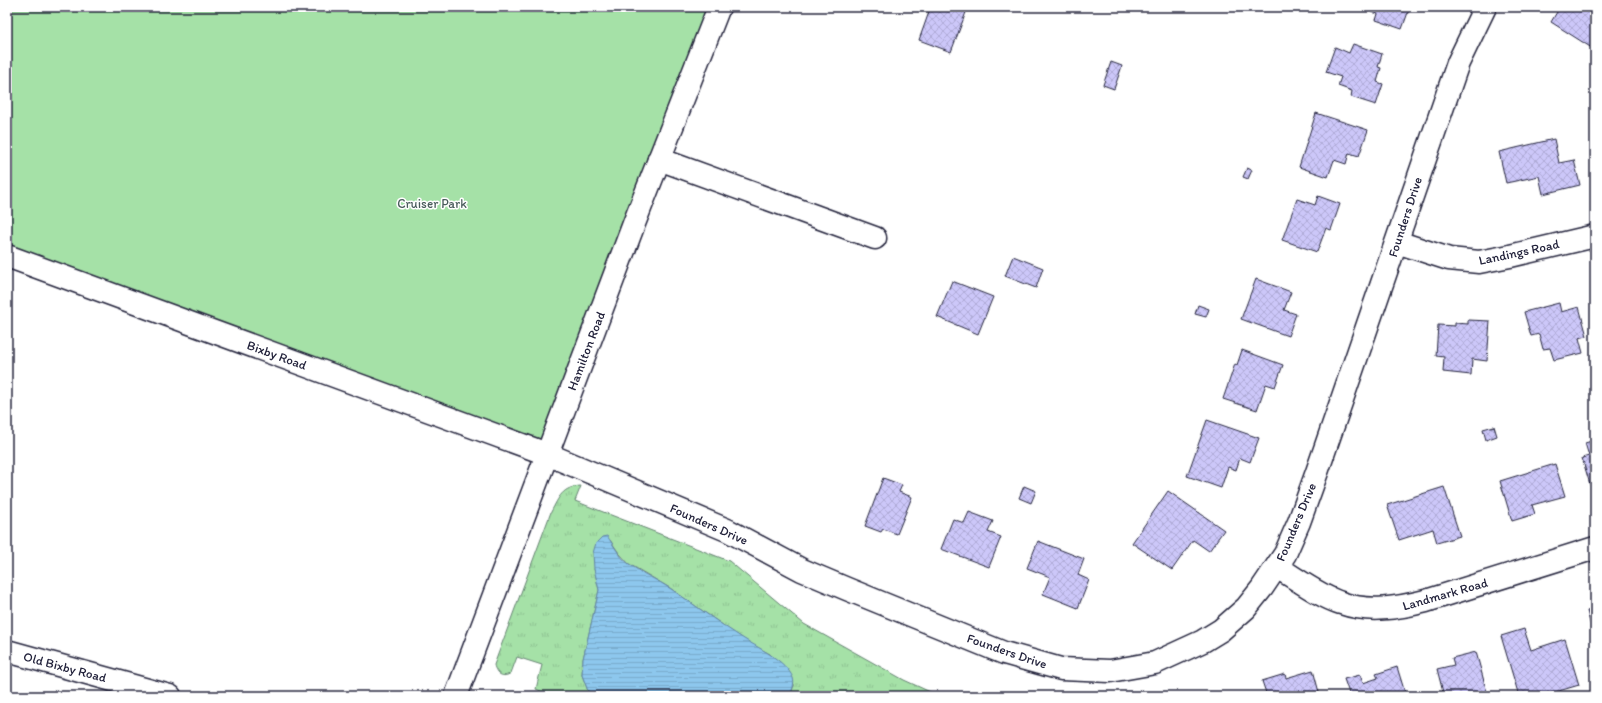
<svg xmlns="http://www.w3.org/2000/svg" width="1602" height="703" viewBox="0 0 1602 703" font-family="Itim,sans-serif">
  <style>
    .grass { fill: url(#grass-tufts); stroke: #648271 }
    .park { fill: #a5e1a7; stroke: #648271 }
    .water { fill: url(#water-rules); stroke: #6285a6 }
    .building { fill: url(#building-cross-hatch); stroke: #22223b }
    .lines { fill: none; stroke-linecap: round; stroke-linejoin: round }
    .minor-casing { stroke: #22223b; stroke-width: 25 }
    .major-casing { stroke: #22223b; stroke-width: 25 }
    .minor { stroke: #fff; stroke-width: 22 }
    .major { stroke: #fff; stroke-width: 22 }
    .labels { text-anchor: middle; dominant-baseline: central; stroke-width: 3; stroke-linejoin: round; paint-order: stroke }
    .park-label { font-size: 13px; fill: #495b5b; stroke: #fff }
    .street-label { font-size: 13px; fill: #22223b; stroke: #fff }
  </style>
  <defs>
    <pattern id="grass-tufts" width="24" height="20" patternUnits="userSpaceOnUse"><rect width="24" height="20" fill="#a5e1a7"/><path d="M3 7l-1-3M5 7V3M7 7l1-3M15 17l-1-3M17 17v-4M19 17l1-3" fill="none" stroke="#8ec191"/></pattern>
    <pattern id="water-rules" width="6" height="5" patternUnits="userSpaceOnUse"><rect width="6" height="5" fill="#8dc7ed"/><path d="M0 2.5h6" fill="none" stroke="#79abcc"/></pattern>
    <pattern id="building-cross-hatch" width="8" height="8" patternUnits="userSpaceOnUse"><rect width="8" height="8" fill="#ccc7f9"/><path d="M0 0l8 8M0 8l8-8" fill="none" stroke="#afabd6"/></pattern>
  </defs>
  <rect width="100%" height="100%" fill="#fff"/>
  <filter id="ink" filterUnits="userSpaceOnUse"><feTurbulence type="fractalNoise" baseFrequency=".025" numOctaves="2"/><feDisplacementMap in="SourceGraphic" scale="8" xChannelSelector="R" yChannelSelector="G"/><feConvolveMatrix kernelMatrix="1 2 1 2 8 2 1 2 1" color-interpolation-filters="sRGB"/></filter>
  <g filter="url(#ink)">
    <!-- grass -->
    <path class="grass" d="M581 486 575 501 729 561 804 624 904 680 939 696H790L794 685 789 673 770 654 755 646 737 635 670 588 629 564 619 553 610 540 594 569 599 590 583 659 582 675 588 691 592 696H552L536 689 542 665 517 657 511 673C503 679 496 674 494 665L551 512C559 497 562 487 581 486Z"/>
    <!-- park -->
    <path class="park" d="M7 7H719L547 454 7 256Z"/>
    <!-- water -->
    <path class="water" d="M607 536C614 545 619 557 629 564 642 574 658 580 671 589 695 605 717 622 741 637 756 647 786 660 793 678 795 684 792 690 790 696H592L588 691 582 675 583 659 599 590 594 569 593 553 596 543 602 537Z"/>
    <!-- building -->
    <g class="building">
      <path d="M928 7H968L951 52 919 40 929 12 926 11Z"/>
      <path d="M1363 7H1410L1402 29 1376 20 1378 14 1363 9Z"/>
      <path d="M1560 7H1595V50L1551 22Z"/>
      <path d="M1353 44 1382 54 1378 67 1381 68 1377 82 1383 84 1376 105 1351 97 1352 91 1338 86 1341 77 1326 72 1335 47 1349 53Z"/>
      <path d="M1111 62 1122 66 1114 89 1103 85Z"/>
      <path d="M1316 113 1368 130 1359 156 1349 153 1346 164 1334 160 1328 177 1299 167Z"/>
      <path d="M1554 139 1559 163 1574 160 1580 185 1543 194 1539 176 1506 183 1499 152Z"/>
      <path d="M1247 168 1252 170 1248 179 1243 177Z"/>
      <path d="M1318 196 1340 204 1331 230 1326 228 1317 252 1282 240 1297 199 1315 205Z"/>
      <path d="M1013 256 1043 268 1036 288 1005 276Z"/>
      <path d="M1256 279 1291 292 1284 310 1296 314 1288 336 1241 319Z"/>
      <path d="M952 281 993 297 978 334 937 317Z"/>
      <path d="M1559 303 1561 312 1579 307 1587 336 1579 338 1583 353 1554 360 1550 348 1543 349 1539 334 1531 336 1524 312Z"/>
      <path d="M1198 305 1209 309 1206 317 1195 314Z"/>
      <path d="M1468 320 1490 321 1487 361 1472 359 1471 375 1443 372 1444 357 1436 356 1438 325 1455 326V323L1468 324Z"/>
      <path d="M1242 350 1283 365 1275 387 1266 384 1257 410 1223 399 1235 364 1237 365Z"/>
      <path d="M1207 420 1259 438 1250 462 1240 458 1236 470 1228 467 1221 488 1187 476Z"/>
      <path d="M1494 426 1497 436 1486 440 1483 429Z"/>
      <path d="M1595 440V490L1592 491 1582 458 1589 456 1585 443Z"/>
      <path d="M1555 464 1565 496 1532 505 1535 514 1512 521 1500 481Z"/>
      <path d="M883 478 902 485 899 492 912 497 897 534 883 529 881 532 865 526Z"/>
      <path d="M1024 486 1036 491 1031 503 1019 498Z"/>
      <path d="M1444 487 1460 536 1437 543 1433 529 1399 540 1387 505Z"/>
      <path d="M1168 491 1224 530 1209 551 1193 540 1172 570 1132 543Z"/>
      <path d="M969 512 993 521 988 532 1001 537 989 567 941 549 953 519 964 523Z"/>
      <path d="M1038 541 1084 559 1078 575 1089 580 1078 608 1043 594 1050 577 1027 568Z"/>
      <path d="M1595 609V642L1587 611Z"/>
      <path d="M1524 629 1531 650 1565 639 1579 685 1542 696H1519L1501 636Z"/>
      <path d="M1476 652 1488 696H1444L1437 669 1454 665 1452 658Z"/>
      <path d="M1397 667 1406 696H1350L1344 679 1360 675 1363 683 1378 678 1376 674Z"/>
      <path d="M1313 670 1320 696H1267L1262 681 1285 674 1286 678Z"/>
    </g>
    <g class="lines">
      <defs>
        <g id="minor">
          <path d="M659 159 875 238"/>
          <path d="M1397 242 1449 259 1479 262 1510 256 1595 236"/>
          <path d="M7 256 547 454 727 530 802 570 847 589 1004 653 1061 669 1110 671 1155 663 1203 641 1221 630 1246 608 1262 588 1285 554 1299 522 1317 472 1458 63 1485 7"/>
          <path d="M1277 567C1297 579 1319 596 1341 603 1369 613 1398 608 1426 601L1595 548"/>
          <path d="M7 651 170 696"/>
        </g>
        <path id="major" d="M456 696 635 221 719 7"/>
      </defs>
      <!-- minor casing -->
      <use href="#minor" class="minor-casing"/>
      <!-- major casing -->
      <use href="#major" class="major-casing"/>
      <!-- minor -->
      <use href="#minor" class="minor"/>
      <!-- major -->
      <use href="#major" class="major"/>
    </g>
  </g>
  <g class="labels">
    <!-- park labels -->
    <g class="park-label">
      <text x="432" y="203">Cruiser Park</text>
    </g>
    <!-- street labels -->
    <g class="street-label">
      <text transform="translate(1405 217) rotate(-72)">Founders Drive</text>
      <text transform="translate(1519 252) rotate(-12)">Landings Road</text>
      <text transform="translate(586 351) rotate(-69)">Hamilton Road</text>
      <text transform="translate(277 355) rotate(20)">Bixby Road</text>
      <text transform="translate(1296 522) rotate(-67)">Founders Drive</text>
      <text transform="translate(709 524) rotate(24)">Founders Drive</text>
      <text transform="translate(1445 594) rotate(-16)">Landmark Road</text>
      <text transform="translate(1007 651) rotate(19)">Founders Drive</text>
      <text transform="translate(65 667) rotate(15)">Old Bixby Road</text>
    </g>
  </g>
  <!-- margin -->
  <rect width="1602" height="703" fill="none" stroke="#fff" stroke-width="24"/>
  <rect x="12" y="12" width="1578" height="679" fill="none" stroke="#22223b" stroke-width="1.5" filter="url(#ink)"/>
</svg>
